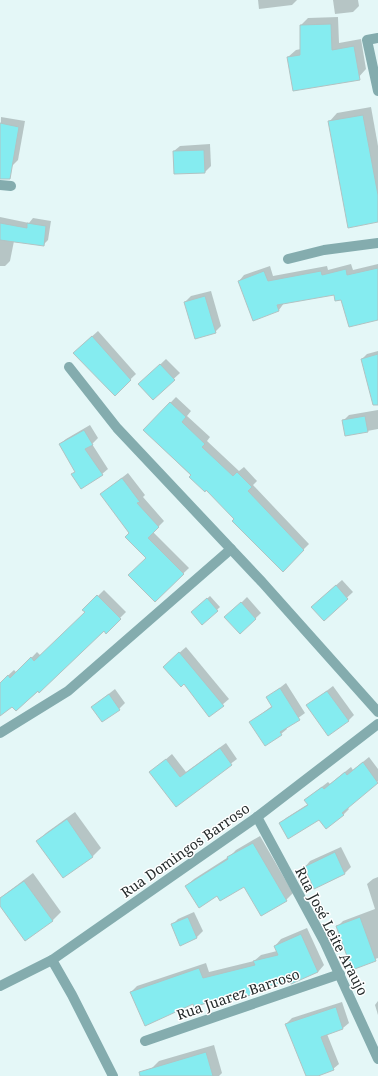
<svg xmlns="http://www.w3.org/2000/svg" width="378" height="1076" viewBox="0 0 378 1076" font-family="'Noto Serif',serif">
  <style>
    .shadow { fill: #0003 }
    .building { fill: #85ecf0; stroke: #b1c3c3 }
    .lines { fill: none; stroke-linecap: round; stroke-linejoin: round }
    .minor { stroke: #84acae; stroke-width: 10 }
    .labels { text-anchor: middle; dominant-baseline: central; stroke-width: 3; stroke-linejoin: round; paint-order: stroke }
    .street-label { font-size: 14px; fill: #242b2b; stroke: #fff }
  </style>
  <rect width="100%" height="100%" fill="#e4f7f7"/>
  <!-- shadow -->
  <g class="shadow">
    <path d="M258 0H297L292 5 259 9Z"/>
    <path d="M333 0H358L359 6 353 12 335 14Z"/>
    <path d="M338 17 339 43 361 39 366 69 356 80 288 57 296 50 301 49V25L308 18Z"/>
    <path d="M371 107 378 146V221L329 122 337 113Z"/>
    <path d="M1 117 25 121 18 160 12 166 0 163Z"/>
    <path d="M210 144 211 166 205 172 174 151 180 146Z"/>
    <path d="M0 217 29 223 33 218 51 221 48 240 43 245 14 241 10 261 5 266H0Z"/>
    <path d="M351 264 353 270 378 264V319L335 294 284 303 279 310 254 320 239 281 244 275 270 266 273 276 327 266 328 270Z"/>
    <path d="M211 291 221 326 215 332 185 302 191 296Z"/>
    <path d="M98 331 136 374 115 394 80 347Z"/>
    <path d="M378 351V376L362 359 367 354Z"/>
    <path d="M166 359 180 373 153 398 146 378Z"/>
    <path d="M176 397 191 411 187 416 210 437 207 441 239 471 244 467 257 481 253 485 309 544 283 570 236 519 144 430Z"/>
    <path d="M378 410V429L346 435 343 421 349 415Z"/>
    <path d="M90 425 98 438 92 444 108 469 102 474 76 471 60 444 66 439Z"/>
    <path d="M128 473 145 495 143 497 164 521 153 532 189 568 155 600 147 558 101 494Z"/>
    <path d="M342 580 353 592 324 619 318 601Z"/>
    <path d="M104 590 126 612 106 632 104 630 48 683 16 710 12 706 0 715V683L14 670 17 673 37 652 41 656 86 612 84 610Z"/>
    <path d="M210 596 220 607 202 624 192 612Z"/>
    <path d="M247 597 261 613 240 633 232 612Z"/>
    <path d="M186 647 229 699 209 716 170 661Z"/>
    <path d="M286 683 305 713 286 727 287 729 281 734 251 722 273 705 268 697Z"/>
    <path d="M333 686 354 715 348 721 308 705Z"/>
    <path d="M115 689 125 703 119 709 92 707Z"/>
    <path d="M226 743 237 759 176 805 151 772 172 754 186 772Z"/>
    <path d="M369 757 378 769V781L347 807 349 809 343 815 280 824 286 818 308 804 305 800 328 782 330 784 351 767 353 770Z"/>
    <path d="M75 812 101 848 93 856 63 877 38 841 46 833Z"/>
    <path d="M260 836 293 893 286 900 245 886 218 895 186 886 194 879 230 856 236 850Z"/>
    <path d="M341 847 351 867 345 873 314 887 305 867 310 861Z"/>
    <path d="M33 873 61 912 53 920 25 940 0 904V898Z"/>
    <path d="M378 877V958L352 968 337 927 343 921 375 909 367 884 373 879Z"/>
    <path d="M194 912 203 931 197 937 181 944 172 925 178 919Z"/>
    <path d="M307 928 324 965 318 972 260 987 254 993 225 996 193 1003 131 992 137 986 206 963 209 972 254 961 261 955 277 951 275 946 281 939Z"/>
    <path d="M378 1001V1015L375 1005Z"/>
    <path d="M342 1002 349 1023 343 1028 327 1034 339 1064 333 1069 315 1076H307L286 1024 292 1018Z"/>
    <path d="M214 1045 222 1073 219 1076H153L151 1069 159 1061Z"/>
  </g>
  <!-- building -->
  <g class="building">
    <path d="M331 24 332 50 354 46 360 80 293 91 287 57 300 55V25Z"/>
    <path d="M363 115 378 195V222L348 228 328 121Z"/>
    <path d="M0 123 19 127 10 179H0Z"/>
    <path d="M204 150 205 173 174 174 173 151Z"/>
    <path d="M0 223 27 228V223L46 226 44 246 0 240Z"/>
    <path d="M378 268V320L349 327 341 300 335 301 334 295 277 305 279 311 253 321 238 281 264 271 268 281 321 271 322 275 346 269 347 275Z"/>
    <path d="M205 296 216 333 195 339 184 302Z"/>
    <path d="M92 336 131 380 115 396 73 353Z"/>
    <path d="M378 354V405H373L361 359Z"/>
    <path d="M160 364 175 380 153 400 138 384Z"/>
    <path d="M170 402 186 417 182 422 205 444 202 447 233 476 237 472 252 487 248 491 304 550 283 572 232 521 234 519 206 490 205 492 189 477 191 475 143 430Z"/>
    <path d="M365 416 368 432 345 436 342 420Z"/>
    <path d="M84 430 93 445 85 449 103 475 81 489 71 474 75 472 59 444Z"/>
    <path d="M122 478 140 502 137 503 159 527 148 538 184 574 155 602 128 575 146 558 125 537 129 533 100 494Z"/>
    <path d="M336 585 348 599 324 621 311 607Z"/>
    <path d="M97 595 121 619 106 634 104 631 39 693 38 691 16 711 12 707 0 716V683L8 675 10 678 31 657 34 661 85 612 82 610Z"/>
    <path d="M207 598 218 611 202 625 191 612Z"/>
    <path d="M241 602 256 619 240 634 224 617Z"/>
    <path d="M179 652 224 706 209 717 184 684 181 687 163 667Z"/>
    <path d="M280 688 300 720 280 732 282 735 265 746 249 722 272 707 266 697Z"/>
    <path d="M327 691 349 721 328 736 306 705Z"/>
    <path d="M109 694 120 710 102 722 91 707Z"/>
    <path d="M220 748 232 765 176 807 149 772 166 759 180 777Z"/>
    <path d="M363 762 378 783 342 813 344 815 326 829 319 820 288 839 279 823 308 805 304 800 322 787 324 789 345 772 347 775Z"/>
    <path d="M67 819 93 857 63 878 36 841Z"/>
    <path d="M253 843 287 901 261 916 244 887 220 901 217 896 199 908 185 886 228 859 227 857Z"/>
    <path d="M335 852 345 874 314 889 304 867Z"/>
    <path d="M24 881 53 921 25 941 0 906V898Z"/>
    <path d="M188 917 197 938 180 946 171 924Z"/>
    <path d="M360 917 376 961 352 970 336 926Z"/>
    <path d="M301 934 318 972 291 984 289 981 254 990 255 994 226 1001 225 997 194 1007 193 1004 145 1026 130 992 199 968 203 978 255 965 253 961 278 955 274 946Z"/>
    <path d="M336 1007 343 1029 321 1037 334 1070 318 1076H306L285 1024Z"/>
    <path d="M206 1052 213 1076H140L139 1072Z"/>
  </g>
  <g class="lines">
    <!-- minor -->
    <g class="minor">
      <path d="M378 38 367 40 378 91"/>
      <path d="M0 185 11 186"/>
      <path d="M288 259 324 250 378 243"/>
      <path d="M69 367 117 428 262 582 378 712"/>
      <path d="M0 733 68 691 231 549"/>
      <path d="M257 817 324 941 378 1059"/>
      <path d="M52 960 72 995 113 1076"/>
      <path d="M0 986 52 960 257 817 378 724"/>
      <path d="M145 1041 340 974"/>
    </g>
  </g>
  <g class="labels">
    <!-- street labels -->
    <g class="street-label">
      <text transform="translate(185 850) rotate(-35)">Rua Domingos Barroso</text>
      <text transform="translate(332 931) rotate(63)">Rua José Leite Araujo</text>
      <text transform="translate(238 994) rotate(-19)">Rua Juarez Barroso</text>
    </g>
  </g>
</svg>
